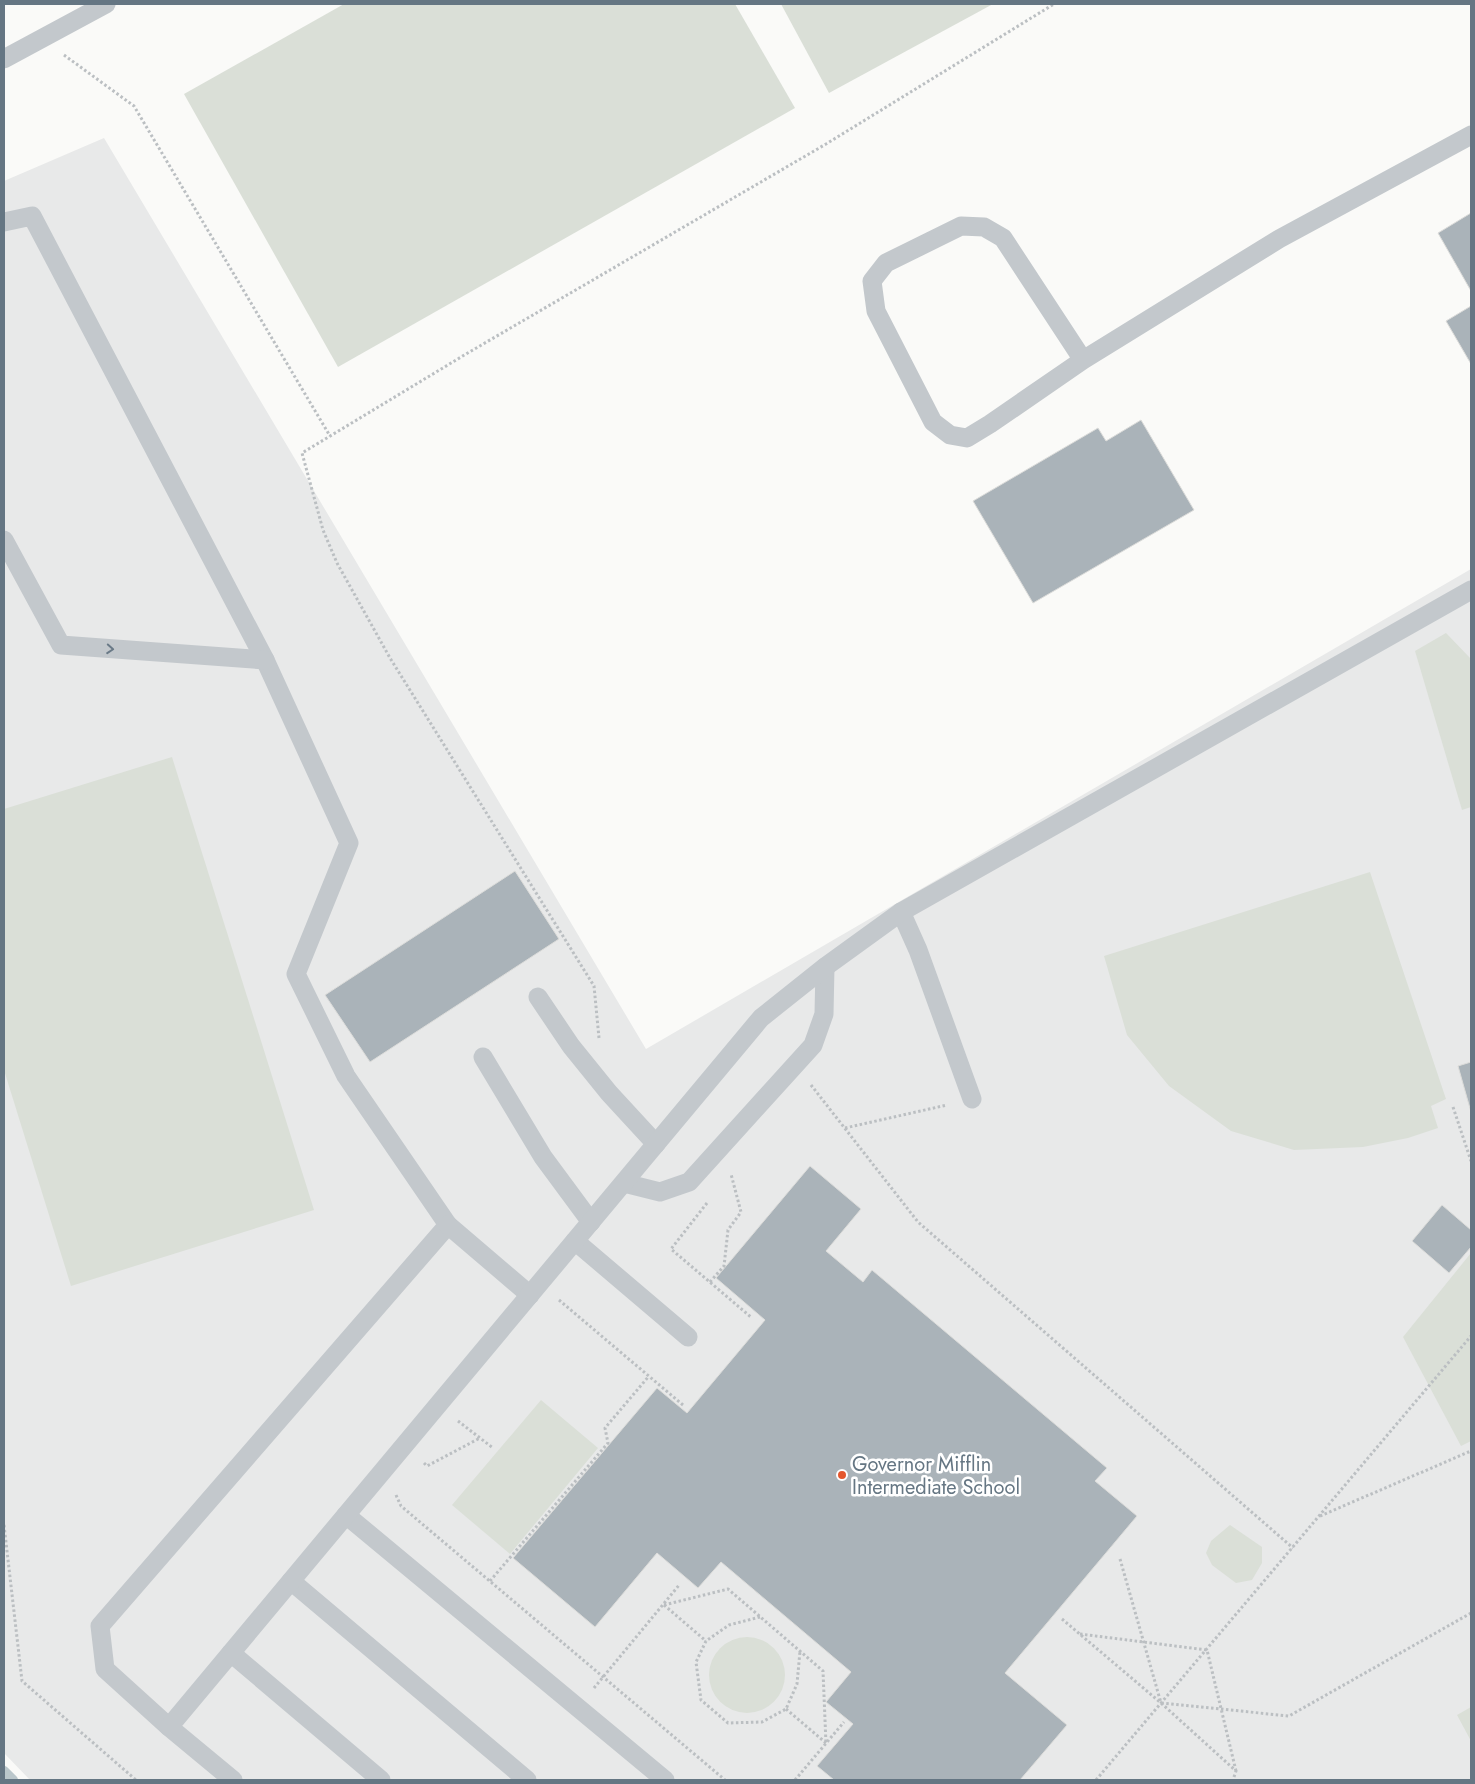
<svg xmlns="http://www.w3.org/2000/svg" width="1475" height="1784" viewBox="0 0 1475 1784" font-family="Jost,sans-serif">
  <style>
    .built { fill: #e8e9e9 }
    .green { fill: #dadfd7 }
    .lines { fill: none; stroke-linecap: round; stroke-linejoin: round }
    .stream { stroke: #bbc7cb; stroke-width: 10 }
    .building { fill: #aab3b9; stroke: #dcdcda }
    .path { stroke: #bbbfc2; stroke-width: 3; stroke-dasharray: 2.5 2.5; stroke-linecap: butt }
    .service { stroke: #c3c8cc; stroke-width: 19 }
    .oneway { stroke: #6a7a87 }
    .poi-dot { fill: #e4572e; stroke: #fff; stroke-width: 2 }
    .labels { text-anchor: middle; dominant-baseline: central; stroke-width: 5; stroke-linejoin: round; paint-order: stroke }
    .poi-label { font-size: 20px; fill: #657683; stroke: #fff; text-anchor: start }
  </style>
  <rect width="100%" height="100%" fill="#fafaf8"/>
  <!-- built -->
  <path class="built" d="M104 138 646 1049 1471 569V1780H30L4 1753V181Z"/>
  <!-- green -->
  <g class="green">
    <path d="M344 4H735L795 108 338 367 184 94Z"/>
    <path d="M781 4H993L829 93Z"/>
    <path d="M1446 633 1471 659V807L1462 810 1415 651Z"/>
    <path d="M172 757 314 1210 71 1286 4 1070V809Z"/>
    <path d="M1370 872 1446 1099 1431 1106 1438 1128 1408 1138 1363 1147 1294 1150 1231 1131 1169 1086 1127 1035 1104 956Z"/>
    <path d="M1471 1253V1441L1461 1446 1403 1337Z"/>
    <path d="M541 1400 598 1448 510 1554 452 1505Z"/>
    <path d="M1230 1525 1262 1547V1563L1252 1580 1236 1583 1212 1565 1206 1553 1211 1541Z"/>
    <circle cx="747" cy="1675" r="38"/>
    <path d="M1471 1707V1741L1457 1715Z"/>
  </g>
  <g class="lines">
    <!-- stream -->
    <path class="stream" d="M4 1771 13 1780"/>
  </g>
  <!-- building -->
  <g class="building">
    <path d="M1471 213V291L1438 233Z"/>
    <path d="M1471 306V364L1446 321Z"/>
    <path d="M1141 420 1194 510 1033 603 973 501 1098 428 1106 441Z"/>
    <path d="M515 871 559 939 370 1062 325 995Z"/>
    <path d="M1471 1062V1112L1458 1066Z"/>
    <path d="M810 1166 861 1209 826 1251 863 1282 872 1270 1107 1468 1095 1481 1137 1516 1005 1673 1067 1725 1020 1780H834L817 1766 853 1724 826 1702 851 1672 721 1562 698 1588 657 1553 595 1627 513 1558 657 1388 687 1413 765 1320 716 1278Z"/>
    <path d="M1442 1205 1471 1230V1247L1449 1273 1412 1241Z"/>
  </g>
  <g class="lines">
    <!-- path -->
    <g class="path">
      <path d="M64 55 134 106 330 436"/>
      <path d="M599 1038 594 986 390 658 337 563 323 530 302 453 466 354 826 144 1054 4"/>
      <path d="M811 1085 918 1222 1293 1548"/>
      <path d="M1453 1107 1471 1161"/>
      <path d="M845 1128 947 1105"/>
      <path d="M707 1203 671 1249 752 1318"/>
      <path d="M710 1282 724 1266 728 1230 741 1212 731 1174"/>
      <path d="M559 1300 683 1405"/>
      <path d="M458 1421 493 1448"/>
      <path d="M424 1463 427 1466 480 1438"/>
      <path d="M396 1495 401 1506 725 1780"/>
      <path d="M1320 1516 1471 1451"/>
      <path d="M4 1525 22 1681 136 1780"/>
      <path d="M1120 1559 1161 1703 1289 1716 1471 1613"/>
      <path d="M490 1581 608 1443 605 1428 649 1376"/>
      <path d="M664 1605 728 1589 823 1671 826 1744"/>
      <path d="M664 1605 706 1641"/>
      <path d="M760 1617 729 1625 706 1641 696 1662 701 1700 728 1723 762 1722 786 1709 797 1684 800 1651"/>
      <path d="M1062 1619 1161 1703 1236 1771 1233 1780"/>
      <path d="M1080 1634 1207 1650 1236 1771"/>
      <path d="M594 1688 680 1584"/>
      <path d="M786 1709 826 1743"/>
      <path d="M795 1780 844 1722"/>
      <path d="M1096 1780 1471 1336"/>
    </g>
    <!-- service -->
    <g class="service">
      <path d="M4 59 106 4"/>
      <path d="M4 222 32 216 265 660 349 843 296 974 346 1076 448 1225 100 1626 105 1669 169 1727"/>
      <path d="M1083 360 1003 238 984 227 961 226 886 263 872 281 876 311 933 422 950 435 967 438 990 424 1083 360 1279 239 1471 135"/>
      <path d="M4 540 61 645 265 660"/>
      <path d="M901 912 918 950 972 1099"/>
      <path d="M538 997 571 1046 609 1093 656 1144"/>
      <path d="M483 1057 543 1157 591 1222"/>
      <path d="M624 1183 660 1192 689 1182 813 1045 824 1014 825 967"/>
      <path d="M448 1225 530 1295"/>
      <path d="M575 1241 688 1337"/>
      <path d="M346 1515 665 1780"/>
      <path d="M291 1581 527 1780"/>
      <path d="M231 1653 381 1780"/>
      <path d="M233 1780 169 1727 761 1018 825 967 901 912 1471 590"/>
    </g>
  </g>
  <!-- one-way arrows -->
  <defs><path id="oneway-chevron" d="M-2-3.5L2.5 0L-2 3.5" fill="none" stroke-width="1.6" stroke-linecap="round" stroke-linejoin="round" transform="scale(1.25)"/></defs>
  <use class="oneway" href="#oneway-chevron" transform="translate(110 649) rotate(4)"/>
  <!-- markers -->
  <circle class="poi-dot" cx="842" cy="1475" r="5"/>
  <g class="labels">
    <!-- poi labels -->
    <g class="poi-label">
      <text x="852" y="1464">Governor Mifflin<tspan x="852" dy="23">Intermediate School</tspan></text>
    </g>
  </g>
  <!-- border -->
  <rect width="1475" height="1784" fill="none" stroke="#657683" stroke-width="10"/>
</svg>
